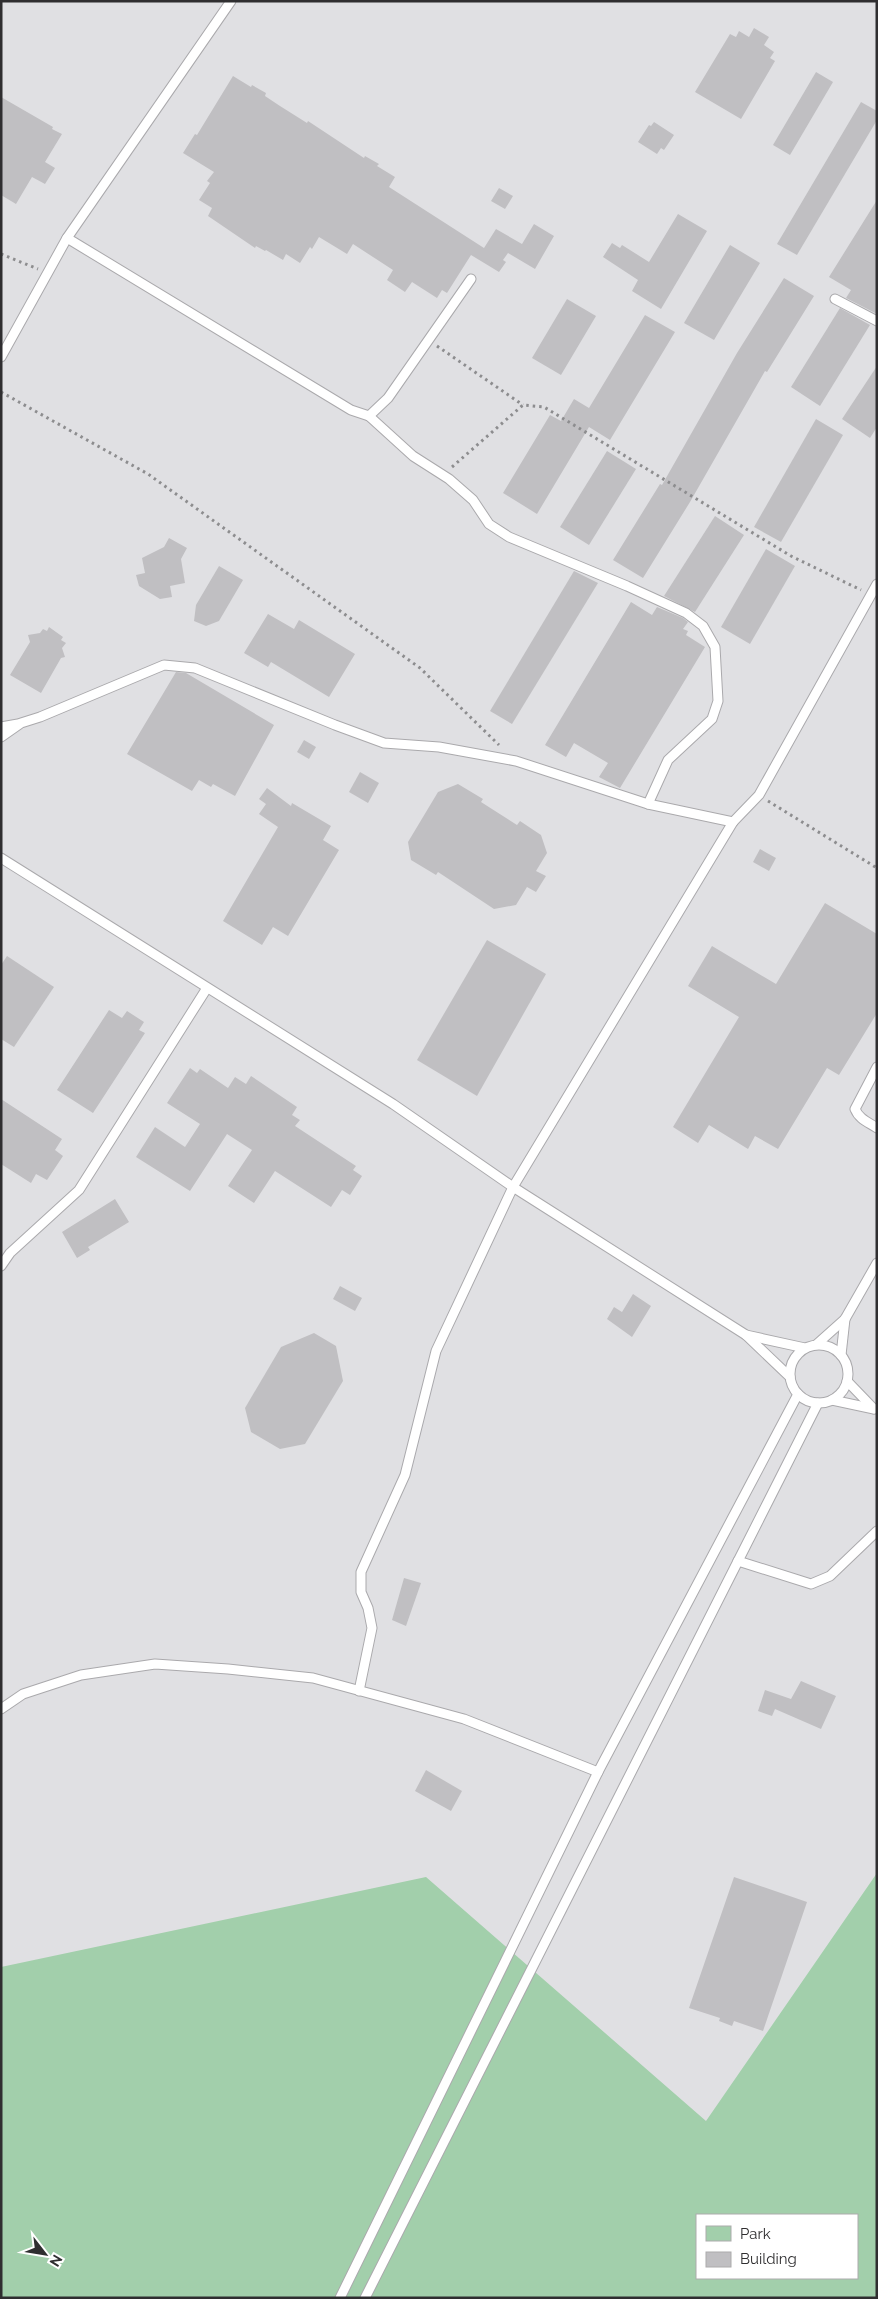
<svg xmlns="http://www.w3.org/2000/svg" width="878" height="2299" viewBox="0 0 878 2299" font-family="Raleway,sans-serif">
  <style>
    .green { fill: #a2cfab; fill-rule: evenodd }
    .building { fill: #c0bfc2 }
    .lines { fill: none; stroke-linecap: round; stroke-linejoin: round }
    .service-casing { stroke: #aaa9ac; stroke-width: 11 }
    .path { stroke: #8d8d8f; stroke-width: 3; stroke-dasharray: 2.5 4; stroke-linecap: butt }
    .service { stroke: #fff; stroke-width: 9 }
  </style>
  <rect width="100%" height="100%" fill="#e0e0e3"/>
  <!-- green -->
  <path class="green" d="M877 1873V2298H1V1967L426 1877 706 2121ZM697 2215H857V2278H697Z"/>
  <!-- building -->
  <g class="building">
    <path d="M754 28 769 37 764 45 774 52 770 58 775 61 741 119 695 92 730 34 736 37 739 31 749 37Z"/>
    <path d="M816 72 833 82 790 155 773 145Z"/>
    <path d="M233 76 251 87 252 85 266 93 265 96 280 106 307 123 308 121 364 158 365 156 379 164 377 166 395 177 389 187 484 248 496 229 522 244 534 224 554 236 535 269 508 253 503 260 506 262 499 272 471 255 447 293 442 290 437 298 412 282 405 292 387 280 393 270 353 244 347 254 319 237 312 249 310 247 300 263 286 254 283 260 266 250 265 251 256 246 255 248 208 216 212 208 199 200 210 183 207 181 214 172 183 153 195 134 197 135Z"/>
    <path d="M1 97 53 127 52 129 62 134 45 162 55 168 45 184 32 177 16 204 1 195Z"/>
    <path d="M861 102 877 111V120L797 255 777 244Z"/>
    <path d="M654 122 674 135 664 150 661 148 657 154 638 142 649 125 651 126Z"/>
    <path d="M499 188 513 196 505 209 491 201Z"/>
    <path d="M877 200V314L846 298 851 290 829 277Z"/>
    <path d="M678 214 707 231 661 309 632 291 638 280 603 257 612 243 620 248 622 245 649 262Z"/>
    <path d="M730 245 760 263 714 340 684 323Z"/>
    <path d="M784 278 814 296 767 372 765 371 690 502 643 578 613 560 660 484 662 485 737 353Z"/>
    <path d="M567 299 596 316 561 375 532 358Z"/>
    <path d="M840 308 870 325 820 406 791 387Z"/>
    <path d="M645 315 675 332 610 440 589 427 537 514 503 493 550 415 561 421 574 399 589 408Z"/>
    <path d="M877 366V427L870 438 842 419Z"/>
    <path d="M816 419 843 435 781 542 754 527Z"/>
    <path d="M607 451 636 469 589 545 560 527Z"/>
    <path d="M715 516 744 535 695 612 664 596Z"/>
    <path d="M169 538 187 548 181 559 185 583 170 586 172 597 160 599 139 586 136 575 145 573 142 558 164 547Z"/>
    <path d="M766 549 795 566 750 644 721 627Z"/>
    <path d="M219 566 243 580 219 621 206 626 194 621 196 605Z"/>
    <path d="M574 571 598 583 512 724 490 711Z"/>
    <path d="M631 602 652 615 657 607 683 618 688 622 683 629 688 631 686 635 705 647 620 788 599 777 608 763 574 743 566 757 545 745Z"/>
    <path d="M268 614 294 629 299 620 355 654 329 697 271 662 268 667 244 653Z"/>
    <path d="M49 627 63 637 61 640 66 643 62 648 65 657 61 658 41 693 10 675 30 642 28 635 40 633 43 629 47 631Z"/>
    <path d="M176 672 186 673 274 725 235 796 213 784 211 787 199 780 192 791 127 754Z"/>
    <path d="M304 740 316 747 309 759 297 752Z"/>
    <path d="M360 772 379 783 368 803 349 792Z"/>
    <path d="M458 784 483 799 481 802 517 825 520 821 541 835 547 853 536 871 546 876 536 892 527 887 516 905 494 909 438 872 436 875 411 860 408 842 438 792Z"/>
    <path d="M267 788 291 806 292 803 331 826 323 840 339 850 288 936 273 927 262 945 223 921 278 827 259 814 266 804 259 799Z"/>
    <path d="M760 849 776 858 769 871 753 862Z"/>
    <path d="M825 903 877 934V1013L839 1075 827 1068 778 1149 755 1136 748 1149 709 1125 698 1143 673 1127 739 1017 688 986 712 946 776 984Z"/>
    <path d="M487 940 546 974 477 1096 417 1060Z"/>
    <path d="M7 956 54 987 14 1047 1 1039V965Z"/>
    <path d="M109 1010 122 1018 127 1011 144 1022 139 1030 145 1033 93 1113 57 1090Z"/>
    <path d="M190 1068 197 1073 200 1069 228 1088 235 1077 246 1084 251 1076 297 1107 292 1115 300 1120 295 1126 356 1166 353 1170 362 1176 350 1195 342 1190 331 1207 275 1171 254 1203 228 1186 252 1150 227 1134 190 1191 136 1157 155 1127 185 1147 200 1124 167 1103Z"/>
    <path d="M1 1099 62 1139 55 1150 63 1156 47 1180 36 1174 31 1183 1 1164Z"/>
    <path d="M115 1199 129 1222 88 1247 90 1250 77 1258 62 1232Z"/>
    <path d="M340 1286 362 1298 355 1311 333 1299Z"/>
    <path d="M633 1294 651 1306 632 1337 607 1319 614 1307 622 1312Z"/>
    <path d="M314 1333 336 1346 343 1381 305 1444 280 1449 251 1432 245 1408 281 1347Z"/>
    <path d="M404 1578 421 1583 406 1626 392 1620Z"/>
    <path d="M801 1681 836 1696 821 1729 775 1709 772 1716 758 1711 765 1690 791 1699Z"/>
    <path d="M426 1770 462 1791 451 1811 415 1791Z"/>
    <path d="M734 1877 807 1902 763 2031 734 2021 732 2026 719 2021 720 2018 689 2008Z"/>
  </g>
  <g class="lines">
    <defs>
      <g id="service">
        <path d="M67 238 351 410 369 416 388 398 471 279"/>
        <path d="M835 299 877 321"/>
        <path d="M1 357 67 238 231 1"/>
        <path d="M369 416 413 456 449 479 473 500 489 524 509 537 627 586 686 613 703 626 715 647 718 701 712 719 668 760 648 804 733 822"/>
        <path d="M1 727 18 724"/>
        <path d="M1 737 21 723 40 717 164 665 195 668 335 725 384 743 439 747 516 761 648 804"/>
        <path d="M1 858 393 1104 513 1187 746 1335 790 1377"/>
        <path d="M877 1067 855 1109C859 1119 868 1122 877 1128"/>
        <path d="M1 1266 10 1253 79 1190 207 988"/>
        <path d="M746 1335 805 1348"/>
        <path d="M817 1344 845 1319 877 1263"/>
        <circle cx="819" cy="1374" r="29"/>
        <path d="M841 1355 845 1319"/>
        <path d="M847 1381 874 1409"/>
        <path d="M832 1400 874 1409"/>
        <path d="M738 1561 811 1584 830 1576 877 1531"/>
        <path d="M359 1691 372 1628 368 1608 361 1592V1572L405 1475 436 1351 513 1187 733 822 759 795 877 584"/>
        <path d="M1 1709 23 1694 81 1675 155 1664 228 1669 313 1678 464 1719 598 1772"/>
        <path d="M340 2298 598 1772 798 1394"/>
        <path d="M365 2298 818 1403"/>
      </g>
    </defs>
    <!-- service casing -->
    <use href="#service" class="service-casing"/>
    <!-- path -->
    <g class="path">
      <path d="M1 254 38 269"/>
      <path d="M437 346 523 405"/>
      <path d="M1 392 148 474 420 668 499 745"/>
      <path d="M452 467 523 405 544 407 791 556 861 590"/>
      <path d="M768 801 877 868"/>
    </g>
    <!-- service -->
    <use href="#service" class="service"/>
  </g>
  <!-- border -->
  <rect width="878" height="2299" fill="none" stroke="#2f2e30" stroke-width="5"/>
  <!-- legend -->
  <rect x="696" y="2214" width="162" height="65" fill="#ffffff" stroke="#acabac"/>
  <rect x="706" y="2226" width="25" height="15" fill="#a2cfab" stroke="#acabac"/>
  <text x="740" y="2239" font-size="15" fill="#2f2e30">Park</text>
  <rect x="706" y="2252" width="25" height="15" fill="#c0bfc2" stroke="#acabac"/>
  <text x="740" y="2264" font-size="15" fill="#2f2e30">Building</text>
  <!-- north arrow -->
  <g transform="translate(45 2254) rotate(121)" stroke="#ffffff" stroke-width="4" paint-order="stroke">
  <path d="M0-4L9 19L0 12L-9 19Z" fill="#2f2e30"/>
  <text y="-8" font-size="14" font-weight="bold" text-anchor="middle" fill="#2f2e30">N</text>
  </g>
</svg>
